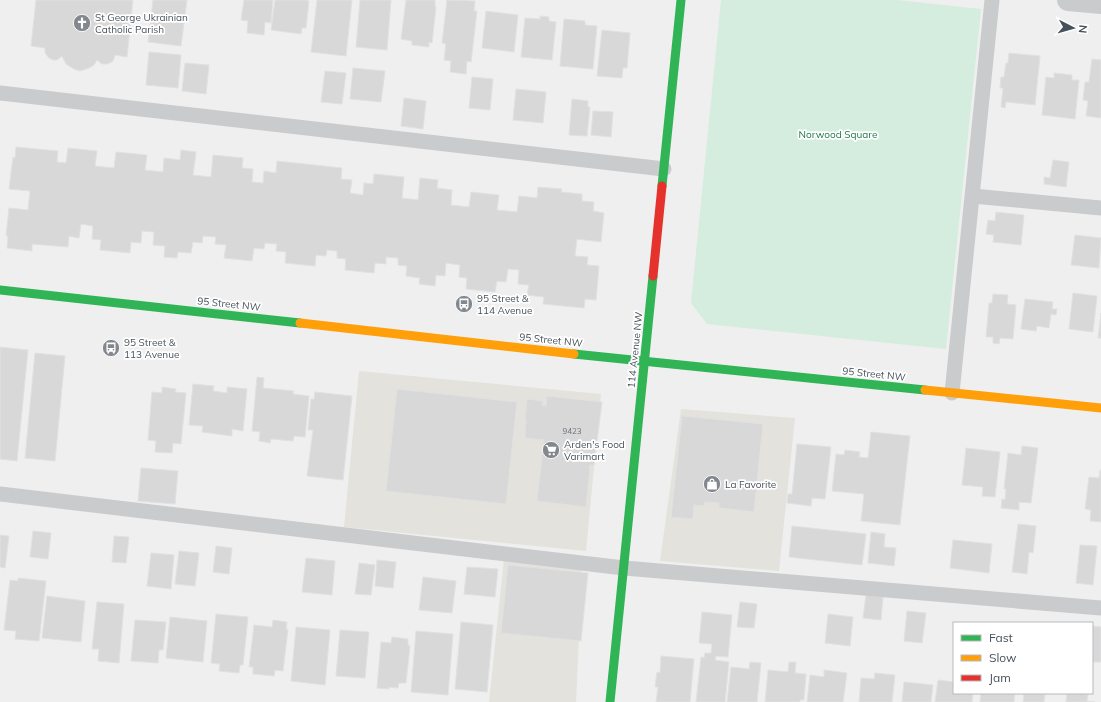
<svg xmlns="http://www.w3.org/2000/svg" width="1101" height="702" viewBox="0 0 1101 702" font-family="Mulish,sans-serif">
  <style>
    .commercial { fill: #e4e2dc }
    .green { fill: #d4edde }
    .building { fill: #d8d8d9; stroke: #e0e1e2 }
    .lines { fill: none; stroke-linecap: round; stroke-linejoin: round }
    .lane { stroke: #c9cbcd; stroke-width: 15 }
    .street { stroke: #c9cbcd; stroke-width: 22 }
    .fast { stroke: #30b455; stroke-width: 9 }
    .slow { stroke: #ff9f0a; stroke-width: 9 }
    .jam { stroke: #e5322d; stroke-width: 9 }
    .labels { text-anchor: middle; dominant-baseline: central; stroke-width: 3.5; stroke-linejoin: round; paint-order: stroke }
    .number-label { font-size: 8px; fill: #6c747a }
    .poi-label { font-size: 10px; fill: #47515a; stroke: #fff; text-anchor: start }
    .park-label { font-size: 10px; fill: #1d764b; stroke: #fff }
    .street-label { font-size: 10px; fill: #47515a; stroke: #fff }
  </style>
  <rect width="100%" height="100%" fill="#efefef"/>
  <!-- commercial -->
  <g class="commercial">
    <path d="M359 371 601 394 586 551 344 527Z"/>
    <path d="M681 409 795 418 779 571 660 561Z"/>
    <path d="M504 559 582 569 576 702H489Z"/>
  </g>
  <!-- green -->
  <path class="green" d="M721 0H897L981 9 946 349 707 324 691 303Z"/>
  <!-- building -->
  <g class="building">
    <path d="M36 0H133L127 57 115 55 114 59 112 62 107 64H102L97 60 94 65 89 68 80 71 74 69 69 66 66 64 62 56 57 60H53L49 58 45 53V48L31 46Z"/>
    <path d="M153 0H187L181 46 148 42Z"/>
    <path d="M244 0H273L271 23 265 22 264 35 247 33 248 21 241 20Z"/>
    <path d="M275 0H305L309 1 306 28H302L301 34 271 30Z"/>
    <path d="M317 0H352L346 56 311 52Z"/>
    <path d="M360 0H391L387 50 356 47Z"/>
    <path d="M406 0H435V7H436L432 43 429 42V47L412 45V41L401 39Z"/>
    <path d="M447 0 475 1 474 11H477L471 62 467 61 466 74 450 72 451 61 444 60 446 44 442 43Z"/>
    <path d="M486 11 518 15 514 52 482 48Z"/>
    <path d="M540 16 549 17V21L556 22 552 60 521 57 525 18 540 19Z"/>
    <path d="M564 19 585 21V25L597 26 593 69 560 66Z"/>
    <path d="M602 30 630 33 627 68H623L622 78 597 76Z"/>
    <path d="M149 52 181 55 178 88 146 85Z"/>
    <path d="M1009 53 1040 56 1035 105 1006 102 1005 108 1001 107 1003 88H1000L1001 77H1004L1006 63H1008Z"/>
    <path d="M1092 59 1101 60V118L1086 116 1088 101 1083 100 1085 82H1089Z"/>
    <path d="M185 63 209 65 206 94 182 91Z"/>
    <path d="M353 68 385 71 381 102 350 99Z"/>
    <path d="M325 71 346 73 342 104 321 102Z"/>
    <path d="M1054 73 1072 75V80H1079L1075 119 1042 115 1046 77 1054 78Z"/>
    <path d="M472 77 493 79 490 110 469 108Z"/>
    <path d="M516 89 546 92 543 123 513 120Z"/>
    <path d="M404 98 426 101 423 129 401 126Z"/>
    <path d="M572 99 588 101V107H590L587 136 569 135Z"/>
    <path d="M593 111 613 112 611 137 591 135Z"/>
    <path d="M16 147 58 151 57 162 66 163 68 148 97 151 95 166 114 168 116 152 147 155 145 170 163 172 164 158 180 160 181 150 196 152 193 175 211 177 213 155 243 158 242 168 253 169 252 182 263 183 264 171 276 173 277 161 342 168 341 179 352 180 350 193 363 195 364 183 373 184 374 174 404 177 402 198 418 200 420 178 438 180 437 188 452 190 451 205 469 207 471 192 499 195 497 210 517 212 519 196 537 198 538 187 562 189 561 192 582 194V201L594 202 593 211 604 213 601 242 577 239 575 256 588 257 587 265 599 266 596 300 585 299 584 308 543 304 544 297 527 295 529 285 518 284 519 270 508 269 506 282 497 281 495 292 466 289 467 278 459 277 460 265 446 263 445 276 436 275 435 286 419 284 420 278 406 276 407 266 398 265V258L386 257V264L375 263 374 273 345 270 346 259 337 258V251L327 250 326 256 316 255 315 266 285 263 286 252 276 251 277 244 265 243 264 249 254 248 252 261 224 258 226 245 215 244 216 237 203 236 202 243 193 242 191 253 178 252 177 258 164 257 165 246 153 245 154 232 142 231 141 243 131 242 130 253 100 250 101 240 92 239 93 226 81 224 79 238 69 236 68 247 32 244V251L7 248 8 236H6L9 208 28 210 30 191 9 189 13 157 15 158Z"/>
    <path d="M1053 160 1069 162 1066 187 1044 184V177L1050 178Z"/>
    <path d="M996 212 1024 215 1021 245 993 242 994 235 986 234 988 220 995 221Z"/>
    <path d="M1075 235 1101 238 1099 268 1071 265Z"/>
    <path d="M1073 293 1097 296 1093 332 1069 329Z"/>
    <path d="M993 294 1008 295 1007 304 1016 305 1013 339 1000 338 999 344 993 343V337H986L989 303H992Z"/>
    <path d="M1025 299 1053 302 1052 309H1057L1056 315 1051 314 1049 328 1037 326 1036 331 1021 329Z"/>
    <path d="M1101 313V338H1098Z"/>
    <path d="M0 347 28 350 17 461 0 459Z"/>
    <path d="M35 353 65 356 55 461 25 458Z"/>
    <path d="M257 377 264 378 263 388 294 391 293 394 309 396 305 437 294 436 293 441 271 439 270 443 259 441 260 432 252 431Z"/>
    <path d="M193 384 214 386 213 391 227 393V387L247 389 243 431 232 429V436L202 432 203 426 189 425Z"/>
    <path d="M162 387 176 389 175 392 186 393 181 444 173 443 172 453 155 452 156 441 148 440 152 392 162 393Z"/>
    <path d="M397 389 517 402 506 504 386 491Z"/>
    <path d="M315 392 352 396 343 480 307 476 313 430H308L311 399H314Z"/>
    <path d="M547 396 602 402 594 465H590L586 507 537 501 544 440 525 438 526 420H525L527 399 543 401 542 405 546 406Z"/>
    <path d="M682 416 763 424 754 512 719 508V503L705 502 704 506 694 505 693 519 671 517Z"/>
    <path d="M871 432 910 436 900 525 861 521 864 494 832 491 836 454 844 455 845 450 860 452 859 457 868 458Z"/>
    <path d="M797 444 831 447 825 499 812 498 811 506 787 503 788 494H792Z"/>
    <path d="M1022 446 1038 448 1031 503 1019 502V510L1001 508 1002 499 1005 500 1006 489H1004L1008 453 1021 455Z"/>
    <path d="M966 448 1000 452 995 497 982 496 983 487 962 485Z"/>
    <path d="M141 468 178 471 175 504 138 501Z"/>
    <path d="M1100 470H1101V522L1090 521 1091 510 1085 509 1089 477 1099 478Z"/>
    <path d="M1018 524 1036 526 1033 553 1029 552 1027 574 1012 572Z"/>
    <path d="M792 526 866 534 862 565 789 557Z"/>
    <path d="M33 531 51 533 48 559 30 557Z"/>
    <path d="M871 532 885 534 884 547 896 548 894 566 868 563Z"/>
    <path d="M0 535 9 536 5 568 0 567Z"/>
    <path d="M114 536 129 537 126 563 112 562Z"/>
    <path d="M953 540 992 544 989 573 950 568Z"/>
    <path d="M1080 545 1097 546 1093 585 1076 583Z"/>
    <path d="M216 546 232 548 229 574 213 572Z"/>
    <path d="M179 551 199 553 195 586 175 584Z"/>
    <path d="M151 553 174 555 171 589 147 586Z"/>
    <path d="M306 558 335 561 332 595 302 592Z"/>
    <path d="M377 560 396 562 393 588 375 586Z"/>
    <path d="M359 563 375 565 371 595 355 594Z"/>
    <path d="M508 565 588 573 581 641 501 633Z"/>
    <path d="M467 567 498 569 495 597 464 594Z"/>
    <path d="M423 577 456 581 452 613 419 610Z"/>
    <path d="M18 578 46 581 39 641 15 639 16 631 4 630 10 580 18 581Z"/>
    <path d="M866 595 883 597 881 620 863 618Z"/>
    <path d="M47 596 85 601 81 642 42 638Z"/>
    <path d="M97 602 124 604 119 663 98 661 99 649H92Z"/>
    <path d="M740 602 757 604 754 628 737 627Z"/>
    <path d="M907 611 926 613 922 643 904 641Z"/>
    <path d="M702 612 732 615 728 657 716 656 715 660 729 662 725 702H696L701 657 704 658 705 653H711L712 644 699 643Z"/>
    <path d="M216 614 248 617 243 665H240L239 673 219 671 220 664 211 663Z"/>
    <path d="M828 614 853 617 850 646 825 643Z"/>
    <path d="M170 617 207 621 203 662 166 658Z"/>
    <path d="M135 620 166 622 163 650H159L158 663 131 661Z"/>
    <path d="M273 620 287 622 286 629H288L283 671 275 670 274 676 253 674V667H249L254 625 272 627Z"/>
    <path d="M461 622 493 625 487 692 455 689Z"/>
    <path d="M1092 626 1101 627V662H1092Z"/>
    <path d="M296 627 330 630 325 685 291 681Z"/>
    <path d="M340 630 369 632 365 678 336 676Z"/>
    <path d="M416 631 453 634 448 695 411 692Z"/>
    <path d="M392 637 408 639V645L410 646 406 683H399L398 688 389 687V689L377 688 381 642 391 643Z"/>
    <path d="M661 656 694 659 690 702H656L658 687H655L657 672 660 673Z"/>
    <path d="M750 662 761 663 757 702H727L731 667 749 669Z"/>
    <path d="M789 662H796L795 673 806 674 804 700H800V702H765L768 670 788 672Z"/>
    <path d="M824 670 847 673 843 702H807L810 675 824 677Z"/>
    <path d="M875 673 895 675 892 702H859L861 678 874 679Z"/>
    <path d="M938 680 954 682V693H973L972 702H935Z"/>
    <path d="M904 682 933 685 931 702H902Z"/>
    <path d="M981 693H1015L1014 702H980Z"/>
    <path d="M1024 693 1045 694 1044 702H1023Z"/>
    <path d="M1067 693 1088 694 1087 701 1095 702H1066Z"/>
  </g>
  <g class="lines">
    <!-- lane -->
    <g class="lane">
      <path d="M0 93 664 169"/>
      <path d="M973 196 1101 208"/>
      <path d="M952 393 992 0"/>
      <path d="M0 494 624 568 1101 608"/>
    </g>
    <!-- street -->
    <path class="street" d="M1068 0 1101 3"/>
    <!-- fast -->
    <g class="fast">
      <path d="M662 186 681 0"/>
      <path d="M0 290 300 323"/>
      <path d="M574 354 925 390"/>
      <path d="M610 702 653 276"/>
    </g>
    <!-- slow -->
    <g class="slow">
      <path d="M300 323 574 354"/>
      <path d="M925 390 1101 408"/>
    </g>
    <!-- jam -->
    <path class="jam" d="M653 276 662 186"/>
  </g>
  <!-- icons -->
  <defs>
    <symbol id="church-disc" viewBox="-11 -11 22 22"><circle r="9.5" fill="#82888e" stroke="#fff"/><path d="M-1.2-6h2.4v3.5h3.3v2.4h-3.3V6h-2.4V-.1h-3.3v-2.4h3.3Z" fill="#fff"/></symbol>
    <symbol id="bus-disc" viewBox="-11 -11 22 22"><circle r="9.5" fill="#82888e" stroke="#fff"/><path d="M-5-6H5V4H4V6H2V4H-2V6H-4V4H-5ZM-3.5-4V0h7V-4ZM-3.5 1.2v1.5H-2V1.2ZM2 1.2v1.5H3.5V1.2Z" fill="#fff"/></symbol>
    <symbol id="supermarket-disc" viewBox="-11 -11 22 22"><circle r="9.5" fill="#82888e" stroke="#fff"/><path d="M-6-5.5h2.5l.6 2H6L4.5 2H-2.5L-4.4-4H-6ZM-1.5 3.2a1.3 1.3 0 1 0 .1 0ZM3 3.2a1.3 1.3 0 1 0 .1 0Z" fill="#fff"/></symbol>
    <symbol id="shop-disc" viewBox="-11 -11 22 22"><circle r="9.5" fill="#82888e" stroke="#fff"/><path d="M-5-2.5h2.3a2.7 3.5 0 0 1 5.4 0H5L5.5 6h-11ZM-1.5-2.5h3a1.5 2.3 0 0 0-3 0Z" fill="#fff"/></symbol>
  </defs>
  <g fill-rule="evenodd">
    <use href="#church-disc" x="72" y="13" width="20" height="20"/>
    <use href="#bus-disc" x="454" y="294" width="20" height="20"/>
    <use href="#bus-disc" x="101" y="338" width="20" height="20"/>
    <use href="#supermarket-disc" x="541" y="440" width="20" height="20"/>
    <use href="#shop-disc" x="702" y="474" width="20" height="20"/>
  </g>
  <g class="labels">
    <!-- number labels -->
    <g class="number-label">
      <text x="572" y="431">9423</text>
    </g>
    <!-- poi labels -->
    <g class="poi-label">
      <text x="95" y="17">St George Ukrainian<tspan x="95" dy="12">Catholic Parish</tspan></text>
      <text x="477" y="298">95 Street &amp;<tspan x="477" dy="12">114 Avenue</tspan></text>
      <text x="124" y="342">95 Street &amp;<tspan x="124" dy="12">113 Avenue</tspan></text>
      <text x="564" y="444">Arden's Food<tspan x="564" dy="12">Varimart</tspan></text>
      <text x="725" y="484">La Favorite</text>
    </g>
    <!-- park labels -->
    <g class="park-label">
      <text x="838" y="134">Norwood Square</text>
    </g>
    <!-- street labels -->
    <g class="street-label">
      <text transform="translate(229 304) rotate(6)">95 Street NW</text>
      <text transform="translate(551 340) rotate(6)">95 Street NW</text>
      <text transform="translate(635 350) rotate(-84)">114 Avenue NW</text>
      <text transform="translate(874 374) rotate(6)">95 Street NW</text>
    </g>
  </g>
  <!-- legend -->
  <rect x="953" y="622" width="140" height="72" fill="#ffffff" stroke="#b5b9bd"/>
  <rect x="961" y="635" width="20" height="6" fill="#30b455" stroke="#b5b9bd"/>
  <text x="989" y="642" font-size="12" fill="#47515a">Fast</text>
  <rect x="961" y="655" width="20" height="6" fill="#ff9f0a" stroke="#b5b9bd"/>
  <text x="989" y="662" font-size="12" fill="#47515a">Slow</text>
  <rect x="961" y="675" width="20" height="6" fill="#e5322d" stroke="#b5b9bd"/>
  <text x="989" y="682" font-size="12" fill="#47515a">Jam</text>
  <!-- north arrow -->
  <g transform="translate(1073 28) rotate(96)" stroke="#ffffff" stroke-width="3" paint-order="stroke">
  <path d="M0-3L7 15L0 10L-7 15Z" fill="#47515a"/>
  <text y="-6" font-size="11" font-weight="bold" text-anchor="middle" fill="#47515a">N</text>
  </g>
</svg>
